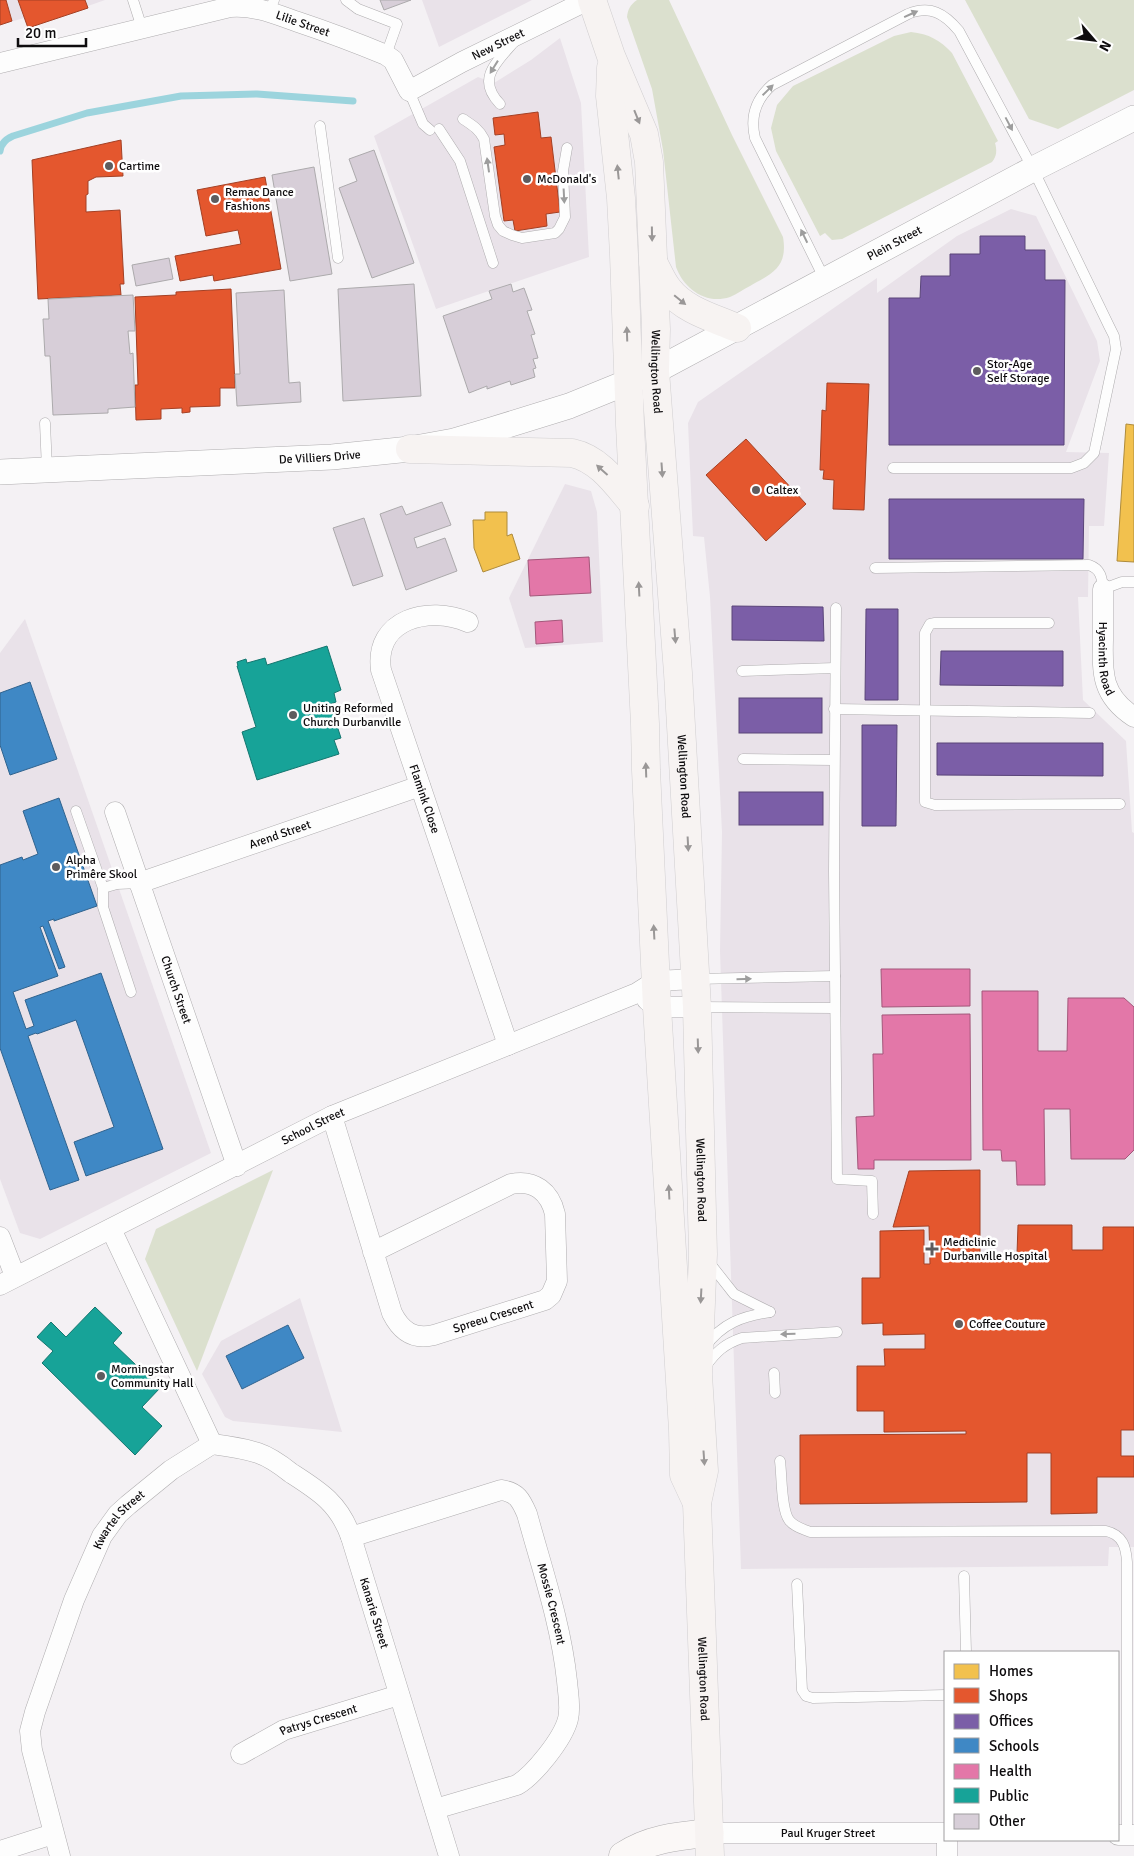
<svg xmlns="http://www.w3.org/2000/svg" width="1134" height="1856" viewBox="0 0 1134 1856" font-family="Signika,sans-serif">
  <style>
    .built { fill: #e9e2e9 }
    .green { fill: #dbe0ce }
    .homes { fill: #f2c14e; stroke: #ae8b3b }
    .shops { fill: #e4572e; stroke: #a44024 }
    .offices { fill: #7b5ea7; stroke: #5a4579 }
    .schools { fill: #3f88c5; stroke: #30638e }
    .health { fill: #e377a8; stroke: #a3577a }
    .public { fill: #17a398; stroke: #14766f }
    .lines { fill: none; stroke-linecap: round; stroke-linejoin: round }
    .stream { stroke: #9cd4dd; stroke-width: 7 }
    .building { fill: #d7ced8; stroke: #acaaac }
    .service-casing { stroke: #afadaf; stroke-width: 11 }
    .minor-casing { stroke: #afadaf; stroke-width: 21 }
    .tertiary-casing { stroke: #afadaf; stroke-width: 26 }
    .secondary-casing { stroke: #afadaf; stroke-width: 29 }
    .primary-casing { stroke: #d0ced0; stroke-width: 29 }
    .service { stroke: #fdfdfd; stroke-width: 10 }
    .minor { stroke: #fdfdfd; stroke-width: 20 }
    .tertiary { stroke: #fdfdfd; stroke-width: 25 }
    .secondary { stroke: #fbf8f7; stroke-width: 28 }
    .primary { stroke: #f7f3f2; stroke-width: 28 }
    .oneway { fill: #9d9d9d }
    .oneway2 { fill: #9a9797 }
    .poi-dot { fill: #5e5c5e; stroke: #fff; stroke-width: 2 }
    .labels { text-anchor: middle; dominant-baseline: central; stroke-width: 5; stroke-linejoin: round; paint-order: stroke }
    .street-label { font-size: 12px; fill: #0e0c0e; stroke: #fff }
    .poi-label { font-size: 12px; fill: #0e0c0e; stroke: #fff; text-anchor: start }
  </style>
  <rect width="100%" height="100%" fill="#f4f1f4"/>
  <!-- built -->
  <g class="built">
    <path d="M0 0H105L88 6V8L28 28 24 18 0 25Z"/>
    <path d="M422 0H532L439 47Z"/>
    <path d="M560 38 581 103 589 257 436 309 374 136 478 77 494 83 531 60Z"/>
    <path d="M1011 209 1036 216 1097 341 1100 361 1066 452 1109 453 1104 526H1089L1088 597H1078L1083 700 1126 741 1132 832 1134 833V1547H1109L1108 1566 741 1569 720 951 722 832 710 597 704 537 693 536 688 423 698 402 877 278V293L957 236Z"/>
    <path d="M565 484 591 491 597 512 603 642 525 648 509 598Z"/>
    <path d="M25 619 211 1153 40 1239 20 1233 0 1179V653Z"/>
    <path d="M300 1298 342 1432 233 1421 225 1417 202 1374 221 1341Z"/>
  </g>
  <!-- green -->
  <g class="green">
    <path d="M637 0H669L732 135 783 237C788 267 773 273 750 286 744 289 737 294 730 297 706 305 684 289 676 267L663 150 652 89 627 17C628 9 630 5 637 0Z"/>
    <path d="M965 0H1134V90L1058 129 1029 119Z"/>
    <path d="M911 32C929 34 940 40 952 53L998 141 995 143C997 150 997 156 992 162L842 239 832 240 825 233 820 236 776 151 771 128 777 105 793 86 894 36Z"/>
    <path d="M273 1170 197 1371 145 1259 156 1229Z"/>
  </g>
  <!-- homes -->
  <g class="homes">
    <path d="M1126 424 1134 425V562L1117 561Z"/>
    <path d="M485 512H507V536L512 534 520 559 483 572 474 548 473 520H485Z"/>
  </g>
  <!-- shops -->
  <g class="shops">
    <path d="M0 0H6L12 21 0 25Z"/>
    <path d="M18 0H85L88 8 28 28Z"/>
    <path d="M538 112 541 138 551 137 560 212 546 214 547 226 515 231 513 220 504 221 494 147 505 145 504 134 495 135 493 118Z"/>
    <path d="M121 140 123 176 96 177 88 181V194L86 195V212L120 210 124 284H120L121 295 38 299 32 160Z"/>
    <path d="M265 177 281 269 214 281 213 275 180 281 175 256 241 244 238 230 206 236 197 190Z"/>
    <path d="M231 289 235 388H220V406L190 407V412L182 413V408L161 409V419L136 420 135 385H138L135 297 176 295V292Z"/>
    <path d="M827 383 869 384 864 510 833 509 834 480 823 479 824 470H820L822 410 826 411Z"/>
    <path d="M746 439 806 504 766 541 706 475Z"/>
    <path d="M980 1170V1254H1017L1018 1225H1072V1250H1103V1227H1134V1430H1121V1456H1134V1477H1097V1513L1051 1514V1453H1027V1502L800 1504V1435L966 1434V1431L884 1432V1411H857V1366H885L884 1349H925V1334L883 1335V1323L862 1324V1278H880V1231L924 1230V1264H930L929 1226 893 1227 909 1171Z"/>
  </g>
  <!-- offices -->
  <g class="offices">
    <path d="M980 236H1025V250H1045V280H1065L1064 445H889V298H920L921 276H950V254H980Z"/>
    <path d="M889 499H1084L1083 559H889Z"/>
    <path d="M732 606 823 607 824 641 732 640Z"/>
    <path d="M866 609H898V700H865Z"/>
    <path d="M941 651H1063V686L940 685Z"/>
    <rect x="739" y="698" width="83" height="35"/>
    <path d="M862 725H897L896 826H862Z"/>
    <path d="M937 743H1103V776L937 775Z"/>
    <rect x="739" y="792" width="84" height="33"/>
  </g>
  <!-- schools -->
  <g class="schools">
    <path d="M30 682 57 759 10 775 0 745V693Z"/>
    <path d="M59 798 97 906 54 921V919L48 921 65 967 59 969 43 926 40 927 58 976 13 992 26 1029 34 1026 25 1000 101 973 163 1149 86 1176 74 1142 114 1127 76 1020 37 1034 36 1033 28 1036 79 1180 50 1190 0 1048V865L22 857 23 860 38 854 23 811Z"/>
    <path d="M288 1325 304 1358 242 1389 226 1356Z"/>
  </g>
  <!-- health -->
  <g class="health">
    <path d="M589 557 591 593 530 596 528 560Z"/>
    <path d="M562 620 563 642 536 644 535 622Z"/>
    <path d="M881 969H970V1006L882 1007Z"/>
    <path d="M982 991H1038V1051H1067L1068 998H1124L1134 1007V1150L1125 1159H1071L1070 1109H1044L1045 1185H1017L1016 1161H1002L1001 1150H983Z"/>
    <path d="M970 1014 971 1160H874V1169H858L856 1117 874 1116 873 1054H883L882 1015Z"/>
  </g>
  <!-- public -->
  <g class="public">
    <path d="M327 646 341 690 334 693 336 702 330 704 341 738 334 740 339 754 257 780 242 732 256 727 237 666H238L237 662 246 659 247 663 265 658 267 665Z"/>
    <path d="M95 1307 122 1333 113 1343 160 1388 142 1407 162 1426 135 1455 42 1363 53 1351 37 1337 51 1322 66 1337Z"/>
  </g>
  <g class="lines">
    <!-- stream -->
    <path class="stream" d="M0 151C1 143 6 139 13 136L87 113 181 96 257 94 353 101"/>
  </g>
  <!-- building -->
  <g class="building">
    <path d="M380 0H411L384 10Z"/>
    <path d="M374 150 414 263 372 278 339 188 357 181 349 159Z"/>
    <path d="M314 167 332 274 290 281 272 175Z"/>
    <path d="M169 258 173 279 136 286 132 265Z"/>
    <path d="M414 284 421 396 343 401 338 289Z"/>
    <path d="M511 284 513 292 524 288 532 310 527 311 535 334 531 335 538 358 533 359 536 368 533 369 535 377 511 385 510 381 487 389V386L469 393 443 316 492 299 489 291Z"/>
    <path d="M284 290 289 383 300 382 301 402 237 406 235 374H240L236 293Z"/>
    <path d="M133 295 135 331H128L130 354 133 353 135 407 108 409V413L53 415 50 356H45L43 319H49L48 299Z"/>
    <path d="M442 502 451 525 414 538 417 548 445 538 457 571 406 590 380 514 402 506 406 515Z"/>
    <path d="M364 518 383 576 353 586 333 528Z"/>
  </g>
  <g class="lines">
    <defs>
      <g id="service">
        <path d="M133 0 142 28"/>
        <path d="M346 0 358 9 397 24 386 55"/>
        <path d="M269 12 274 0"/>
        <path d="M409 91 423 124 430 130"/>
        <path d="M500 104C476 79 496 63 514 42"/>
        <path d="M463 119C472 125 479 129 484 139L495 216 498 225 503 231 512 235 522 238 555 233 559 229 565 217 563 171 567 148"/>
        <path d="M320 126 338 258"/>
        <path d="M439 129 460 161 493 263"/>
        <path d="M825 280 755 138C750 117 756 99 772 85L908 14C930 5 944 13 959 31L1033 169 1109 326 1114 336 1116 349 1094 453 1084 463 1071 468H893"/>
        <path d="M45 423 47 469"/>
        <path d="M875 568 1089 565C1101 569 1102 578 1103 589L1122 582H1134"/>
        <path d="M836 608 834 871 837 1179 872 1181 873 1214"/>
        <path d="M1049 623H935L930 624 925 633V802L935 805 1120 804"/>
        <path d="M742 671 835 668"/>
        <path d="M834 709 1090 713"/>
        <path d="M743 759 834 760"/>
        <path d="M76 811 103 888V907L131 992"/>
        <path d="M103 888 117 884 139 883"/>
        <path d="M696 979 835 976"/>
        <path d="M698 1007 834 1008"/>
        <path d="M708 1261 734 1294 770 1312"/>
        <path d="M705 1347C722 1323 743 1316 770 1312"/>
        <path d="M705 1367C716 1352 724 1344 742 1338L837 1332"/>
        <path d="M774 1373 775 1393"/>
        <path d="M780 1461C782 1476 781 1509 789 1520 794 1527 803 1529 810 1532L1106 1531C1123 1535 1126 1547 1127 1562V1835"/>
        <path d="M964 1576 966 1652"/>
        <path d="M797 1584 802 1690 806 1696 813 1698 945 1695"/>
      </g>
      <g id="minor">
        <path id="s1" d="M0 63 230 7C255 5 275 14 298 22 328 32 357 43 386 55L393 60 409 91 462 62 588 0"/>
        <path id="s2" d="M1103 589C1103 606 1103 623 1103 640 1102 674 1102 696 1134 717"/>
        <path id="s3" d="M468 622C429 605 374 619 381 670L508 1045"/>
        <path id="s4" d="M115 812 237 1166"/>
        <path id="s5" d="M139 883 420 786"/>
        <path d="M647 1000 657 1007H697"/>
        <path id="s6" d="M332 1116 392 1313C401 1331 414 1340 434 1335L545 1300 551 1295 557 1281 555 1214C550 1192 534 1179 511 1184L373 1252"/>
        <path d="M0 1237 15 1276"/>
        <path id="s7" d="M0 1285 332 1116 637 993 656 981 695 979"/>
        <path id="s8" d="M212 1444C227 1446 243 1448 258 1453 270 1457 281 1465 291 1473 319 1491 339 1503 351 1537L449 1856"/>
        <path id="s9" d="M351 1537 501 1490C517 1492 521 1500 527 1514 542 1569 561 1624 567 1681 568 1694 571 1707 568 1719 563 1739 534 1775 517 1785L435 1809"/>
        <path id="s10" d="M241 1754 284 1730 399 1695"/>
        <path id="s11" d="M710 1833H945"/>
        <path d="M1118 1835H1134"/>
        <path d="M947 1840V1856"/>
        <path d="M0 1851 53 1834"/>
        <path id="s12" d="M60 1856 32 1750 30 1731 35 1712 74 1600 102 1536 118 1514 128 1505 171 1470 212 1444 111 1229"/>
      </g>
      <g id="tertiary">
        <path id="s13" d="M0 472 332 457 410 449 454 441 488 431 569 406 655 371 1033 169 1134 118"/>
      </g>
      <path id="secondary" d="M623 1856C650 1838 679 1836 710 1833"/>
      <g id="primary">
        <path id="s14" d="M592 0 611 56 644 134 649 162 656 329 655 371 678 673 697 1007 703 1254 698 1375 704 1471 697 1503 710 1856"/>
        <path d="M611 68 610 96 621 198 624 255 630 425 645 724 646 770 657 1007 683 1430 684 1475 697 1503"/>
        <path d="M653 262C658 271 662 282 669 290 684 310 714 318 737 328"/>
        <path d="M410 449 572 453C600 459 617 485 635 506"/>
      </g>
    </defs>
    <!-- service casing -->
    <use href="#service" class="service-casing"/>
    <!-- minor casing -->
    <use href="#minor" class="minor-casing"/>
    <!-- tertiary casing -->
    <use href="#tertiary" class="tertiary-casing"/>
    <!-- secondary casing -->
    <use href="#secondary" class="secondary-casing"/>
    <!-- primary casing -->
    <use href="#primary" class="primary-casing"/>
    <!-- service -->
    <use href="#service" class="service"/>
    <!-- minor -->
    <use href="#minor" class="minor"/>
    <!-- tertiary -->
    <use href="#tertiary" class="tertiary"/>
    <!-- secondary -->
    <use href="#secondary" class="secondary"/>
    <!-- primary -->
    <use href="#primary" class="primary"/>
  </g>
  <!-- one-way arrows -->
  <defs><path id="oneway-solid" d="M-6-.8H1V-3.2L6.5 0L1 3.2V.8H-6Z" transform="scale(1.25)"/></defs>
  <g class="oneway">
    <use href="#oneway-solid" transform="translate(911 14) rotate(-24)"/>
    <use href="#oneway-solid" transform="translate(494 67) rotate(122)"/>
    <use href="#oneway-solid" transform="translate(768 90) rotate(-44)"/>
    <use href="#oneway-solid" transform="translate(1009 124) rotate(62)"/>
    <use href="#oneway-solid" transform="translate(488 165) rotate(-98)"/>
    <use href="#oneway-solid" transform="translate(564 196) rotate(87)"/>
    <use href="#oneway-solid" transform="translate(804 236) rotate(-116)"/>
    <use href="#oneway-solid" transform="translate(744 979) rotate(-2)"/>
    <use href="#oneway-solid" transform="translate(788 1334) rotate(178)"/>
  </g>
  <g class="oneway2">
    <use href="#oneway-solid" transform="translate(637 117) rotate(68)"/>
    <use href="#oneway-solid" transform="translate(618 172) rotate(-96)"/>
    <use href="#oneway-solid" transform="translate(652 234) rotate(89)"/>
    <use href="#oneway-solid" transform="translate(680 300) rotate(39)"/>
    <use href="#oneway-solid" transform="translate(627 334) rotate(-92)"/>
    <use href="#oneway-solid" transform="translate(602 470) rotate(-138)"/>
    <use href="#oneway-solid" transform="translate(662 470) rotate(86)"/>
    <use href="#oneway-solid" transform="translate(639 589) rotate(-93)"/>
    <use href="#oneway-solid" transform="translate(675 636) rotate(85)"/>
    <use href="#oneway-solid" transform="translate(646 770) rotate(-92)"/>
    <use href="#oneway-solid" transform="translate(688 844) rotate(87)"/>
    <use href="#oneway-solid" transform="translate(654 932) rotate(-93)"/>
    <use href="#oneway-solid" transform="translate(698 1046) rotate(88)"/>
    <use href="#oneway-solid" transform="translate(669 1192) rotate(-93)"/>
    <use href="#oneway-solid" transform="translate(701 1296) rotate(93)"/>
    <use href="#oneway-solid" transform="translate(704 1458) rotate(86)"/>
  </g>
  <!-- markers -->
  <g class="poi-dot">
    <circle cx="109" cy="166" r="5"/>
    <circle cx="527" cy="179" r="5"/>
    <circle cx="215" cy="199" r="5"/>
    <circle cx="977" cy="371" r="5"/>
    <circle cx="756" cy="490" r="5"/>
    <circle cx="293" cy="715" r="5"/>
    <circle cx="56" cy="867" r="5"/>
    <path d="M929.5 1241.5h5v5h5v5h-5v5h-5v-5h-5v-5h5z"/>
    <circle cx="959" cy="1324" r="5"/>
    <circle cx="101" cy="1376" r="5"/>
  </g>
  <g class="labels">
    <!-- street labels -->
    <g class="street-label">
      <text stroke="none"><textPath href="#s1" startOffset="312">Lilie Street</textPath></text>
      <text stroke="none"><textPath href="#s1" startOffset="545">New Street</textPath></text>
      <text stroke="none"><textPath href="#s13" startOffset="940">Plein Street</textPath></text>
      <text stroke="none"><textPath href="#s14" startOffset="382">Wellington Road</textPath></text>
      <text stroke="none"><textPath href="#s13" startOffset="320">De Villiers Drive</textPath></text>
      <text stroke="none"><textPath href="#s2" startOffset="70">Hyacinth Road</textPath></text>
      <text stroke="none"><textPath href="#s14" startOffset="788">Wellington Road</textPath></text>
      <text stroke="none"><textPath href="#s3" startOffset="259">Flamink Close</textPath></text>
      <text stroke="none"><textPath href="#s5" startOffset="149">Arend Street</textPath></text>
      <text stroke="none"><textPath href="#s4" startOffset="188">Church Street</textPath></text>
      <text stroke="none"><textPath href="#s7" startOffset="351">School Street</textPath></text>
      <text stroke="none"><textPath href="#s14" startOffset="1192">Wellington Road</textPath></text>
      <text stroke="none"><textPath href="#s6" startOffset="320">Spreeu Crescent</textPath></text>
      <text stroke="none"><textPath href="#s12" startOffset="360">Kwartel Street</textPath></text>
      <text stroke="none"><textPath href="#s9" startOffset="288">Mossie Crescent</textPath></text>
      <text stroke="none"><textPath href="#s8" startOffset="255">Kanarie Street</textPath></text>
      <text stroke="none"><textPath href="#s14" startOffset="1692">Wellington Road</textPath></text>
      <text stroke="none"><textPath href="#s10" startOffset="85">Patrys Crescent</textPath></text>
      <text stroke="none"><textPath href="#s11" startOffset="118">Paul Kruger Street</textPath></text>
    </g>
    <!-- poi labels -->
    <g class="poi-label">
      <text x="119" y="166">Cartime</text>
      <text x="537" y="179">McDonald's</text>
      <text x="225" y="192">Remac Dance<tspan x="225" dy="14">Fashions</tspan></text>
      <text x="987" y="364">Stor-Age<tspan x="987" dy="14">Self Storage</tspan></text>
      <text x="766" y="490">Caltex</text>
      <text x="303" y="708">Uniting Reformed<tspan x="303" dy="14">Church Durbanville</tspan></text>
      <text x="66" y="860">Alpha<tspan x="66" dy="14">Primêre Skool</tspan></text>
      <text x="943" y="1242">Mediclinic<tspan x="943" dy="14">Durbanville Hospital</tspan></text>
      <text x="969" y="1324">Coffee Couture</text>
      <text x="111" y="1369">Morningstar<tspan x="111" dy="14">Community Hall</tspan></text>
    </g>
  </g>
  <!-- legend -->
  <rect x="944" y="1651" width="175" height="190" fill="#ffffff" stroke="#9f9e9f"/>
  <rect x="954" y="1664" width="25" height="15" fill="#f2c14e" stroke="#9f9e9f"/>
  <text x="989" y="1676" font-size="15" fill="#0e0c0e">Homes</text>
  <rect x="954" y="1688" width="25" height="15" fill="#e4572e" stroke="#9f9e9f"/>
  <text x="989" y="1701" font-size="15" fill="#0e0c0e">Shops</text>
  <rect x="954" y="1714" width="25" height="15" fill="#7b5ea7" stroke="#9f9e9f"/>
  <text x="989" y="1726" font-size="15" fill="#0e0c0e">Offices</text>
  <rect x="954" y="1738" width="25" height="15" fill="#3f88c5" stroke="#9f9e9f"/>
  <text x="989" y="1751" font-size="15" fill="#0e0c0e">Schools</text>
  <rect x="954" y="1764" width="25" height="15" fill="#e377a8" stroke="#9f9e9f"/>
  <text x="989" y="1776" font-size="15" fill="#0e0c0e">Health</text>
  <rect x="954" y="1788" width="25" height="15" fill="#17a398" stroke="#9f9e9f"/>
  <text x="989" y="1801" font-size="15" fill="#0e0c0e">Public</text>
  <rect x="954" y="1814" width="25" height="15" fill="#d7ced8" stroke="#9f9e9f"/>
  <text x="989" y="1826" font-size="15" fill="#0e0c0e">Other</text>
  <!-- north arrow -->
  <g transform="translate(1094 40) rotate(118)" stroke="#ffffff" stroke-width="4" paint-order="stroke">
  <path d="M0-4L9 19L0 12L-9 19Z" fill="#0e0c0e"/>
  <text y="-8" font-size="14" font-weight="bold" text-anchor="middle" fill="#0e0c0e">N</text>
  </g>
  <!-- scale -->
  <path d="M18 38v8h68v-8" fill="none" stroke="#0e0c0e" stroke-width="2.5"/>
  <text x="25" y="38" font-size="15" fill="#0e0c0e" stroke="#ffffff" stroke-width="4" paint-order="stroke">20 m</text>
</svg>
